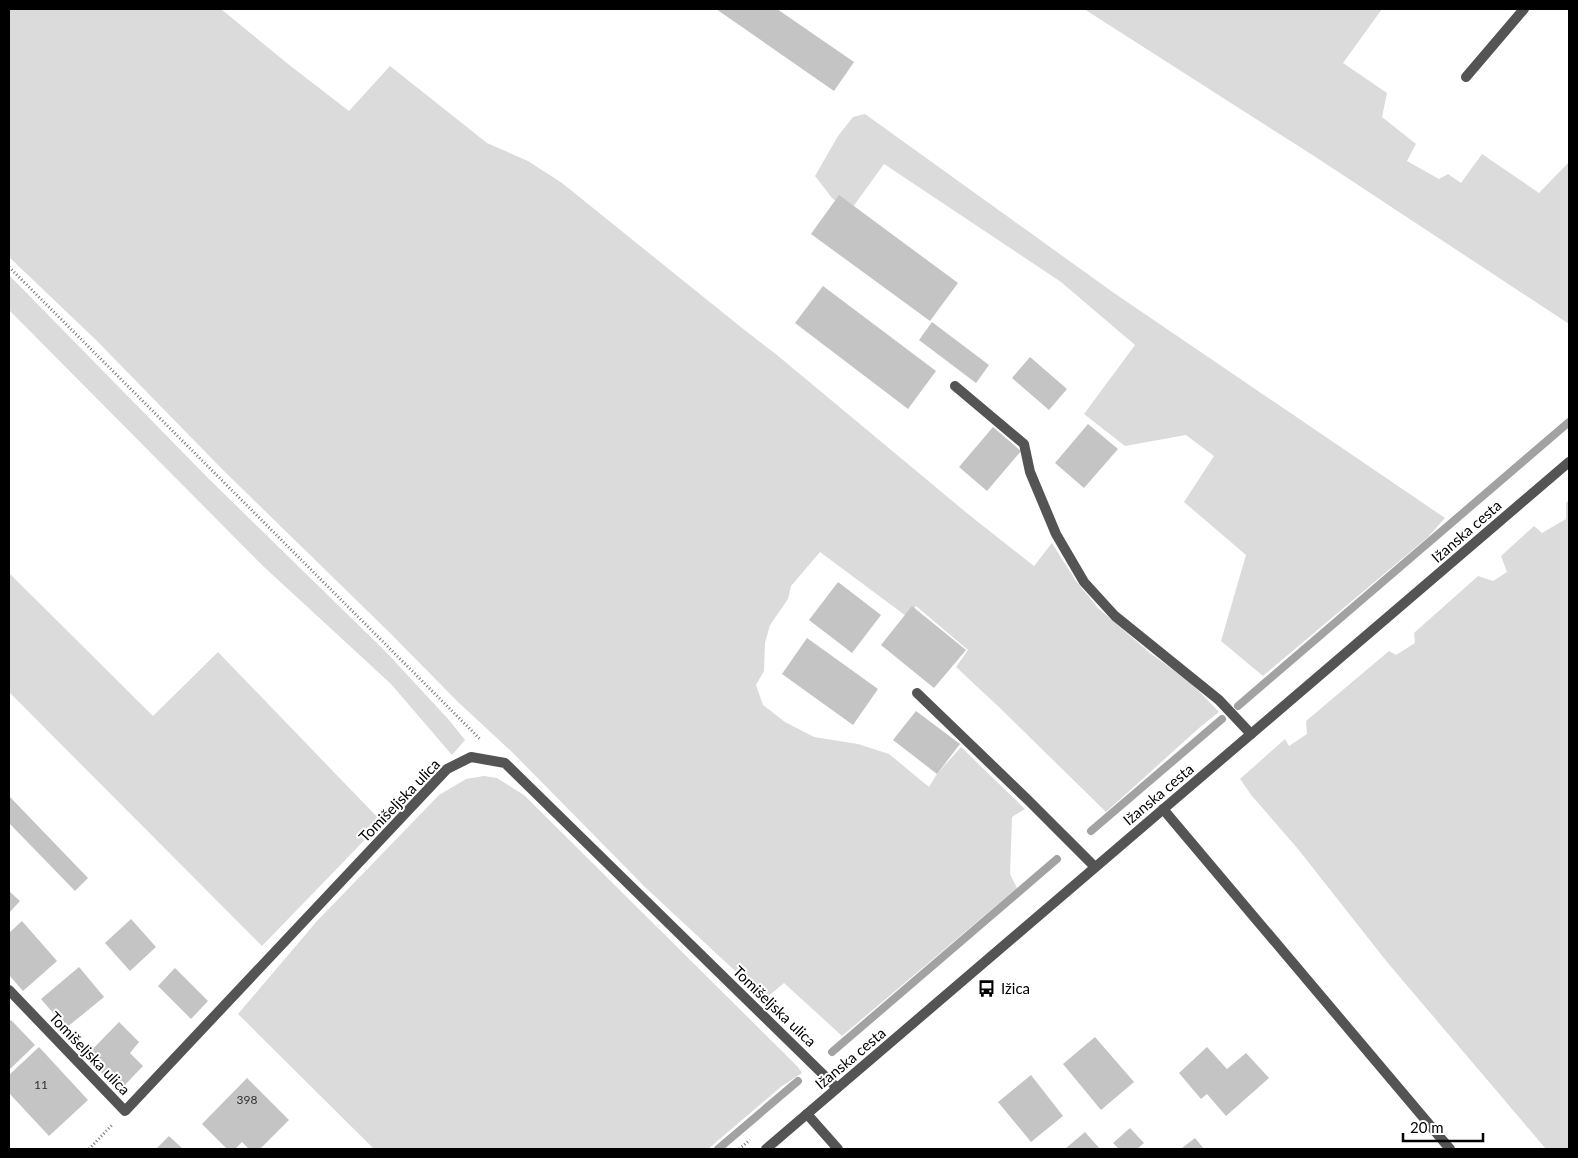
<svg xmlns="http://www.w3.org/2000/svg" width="1578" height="1158" viewBox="0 0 1578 1158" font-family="Lato,sans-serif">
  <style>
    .green { fill: #dbdbdb }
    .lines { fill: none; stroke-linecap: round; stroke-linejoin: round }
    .stream { stroke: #a2a2a2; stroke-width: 8 }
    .building { fill: #c4c4c4 }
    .path { stroke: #767676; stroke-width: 3; stroke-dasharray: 1 2.5; stroke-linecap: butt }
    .service { stroke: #545454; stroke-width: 10 }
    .minor { stroke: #545454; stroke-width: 10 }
    .tertiary { stroke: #545454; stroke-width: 10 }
    .labels { text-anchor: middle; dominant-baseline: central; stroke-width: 4; stroke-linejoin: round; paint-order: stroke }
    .number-label { font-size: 12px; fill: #313131 }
    .street-label { font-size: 15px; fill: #000; stroke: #fff }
    .poi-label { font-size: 15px; fill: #000; stroke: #fff; text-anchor: start }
  </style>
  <rect width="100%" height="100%" fill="#fff"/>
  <!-- green -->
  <g class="green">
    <path d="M9 9H221L288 64 349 111 390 66 487 143 528 161 562 183 742 328 777 355 968 514 1034 566 1052 543 1076 581 1098 608 1150 653 1190 682 1219 712 1199 728 1106 812 1000 708 956 667 968 650 916 606 906 616 820 552 791 586 788 599 770 625 765 643 764 671 756 685 763 705 785 722 814 737 858 744 889 754 929 787 937 774 961 747 1025 809 1012 817 1010 874 1017 888 842 1036 784 983 765 999 646 888 512 752 458 702 390 633 222 469 96 340 9 257Z"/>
    <path d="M1084 9H1382L1343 63 1387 93 1382 117 1416 144 1407 161 1439 179 1448 174 1461 183 1482 154 1539 193 1569 162V324L1314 156Z"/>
    <path d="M865 114 1114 293 1445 518 1428 537 1263 676 1221 641 1246 555 1184 502 1214 456 1186 435 1125 446 1084 414 1135 345 1061 282 884 164 850 211 832 198 815 176 838 136 853 117Z"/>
    <path d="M9 275 209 479 387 653 449 720 465 740 452 755 391 684 263 566 9 310Z"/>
    <path d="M1569 500V1149H1546L1387 962 1298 849 1252 796 1240 779 1285 739 1289 746 1307 734 1306 721 1389 651 1396 655 1415 643 1414 633 1478 576 1493 581 1507 572 1501 556 1534 526 1542 533 1566 519V503Z"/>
    <path d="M9 573 153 716 218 652 382 822 262 946 9 692Z"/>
    <path d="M484 776 497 778 524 795 798 1067 802 1073 782 1086 708 1149H374L238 1014 317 921 439 795 466 779Z"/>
  </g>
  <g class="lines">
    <!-- stream -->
    <g class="stream">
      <path d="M1238 706 1569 422"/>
      <path d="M1091 831 1222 719"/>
      <path d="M832 1052 1057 859"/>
      <path d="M718 1149 798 1081"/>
    </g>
  </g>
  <!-- building -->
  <g class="building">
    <path d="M716 9H777L854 62 834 91Z"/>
    <path d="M839 195 958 283 930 321 811 234Z"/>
    <path d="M823 286 936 371 908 409 795 323Z"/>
    <path d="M932 322 989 365 976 383 919 340Z"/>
    <path d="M1030 357 1067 389 1049 410 1012 378Z"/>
    <path d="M1088 424 1118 449 1084 488 1055 463Z"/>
    <path d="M993 427 1021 451 987 491 959 467Z"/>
    <path d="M838 582 881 615 852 653 809 620Z"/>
    <path d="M912 606 966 650 934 688 881 645Z"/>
    <path d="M807 638 878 689 853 725 782 674Z"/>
    <path d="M916 711 960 744 937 774 893 740Z"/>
    <path d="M9 796 88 878 75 891 9 823Z"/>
    <path d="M9 891 20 901 9 913Z"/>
    <path d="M131 919 156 947 130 971 105 943Z"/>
    <path d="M22 921 57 961 23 991 9 975V933Z"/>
    <path d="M79 967 104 997 66 1028 41 999Z"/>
    <path d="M175 968 208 1001 191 1019 158 986Z"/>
    <path d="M11 1020 35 1045 9 1070V1022Z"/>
    <path d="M119 1022 139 1042 130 1053 143 1066 120 1090 85 1057Z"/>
    <path d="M1095 1037 1134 1082 1101 1110 1063 1064Z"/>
    <path d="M39 1047 88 1100 49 1136 9 1093V1075Z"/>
    <path d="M1207 1047 1227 1069 1246 1053 1269 1078 1226 1116 1207 1094 1201 1099 1179 1073Z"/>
    <path d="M1031 1075 1063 1116 1031 1142 998 1102Z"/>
    <path d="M247 1078 289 1120 260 1149H249L242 1142 235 1149H227L202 1124Z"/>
    <path d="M1130 1128 1144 1143 1137 1149H1119L1113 1143Z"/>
    <path d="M1085 1132 1100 1149H1065Z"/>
    <path d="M169 1136 183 1149H156Z"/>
    <path d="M1195 1138 1204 1149H1183L1182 1148Z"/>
  </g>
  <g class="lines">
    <!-- path -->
    <g class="path">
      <path d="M9 267 481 740"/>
      <path d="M89 1149 113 1124"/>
      <path d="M739 1149 750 1140"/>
    </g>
    <!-- service -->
    <path class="service" d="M1163 809 1450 1149"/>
    <!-- minor -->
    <g class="minor">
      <path d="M1466 77 1524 9"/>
      <path d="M955 386 1024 444 1030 472 1056 534 1084 582 1115 616 1219 700 1251 734"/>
      <path d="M917 693 1028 800 1095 867"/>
      <path d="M9 990 125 1111 447 769 471 757 505 763 837 1088"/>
      <path d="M807 1114 838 1149"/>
    </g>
    <!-- tertiary -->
    <path class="tertiary" d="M766 1149 1569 462"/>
  </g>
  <!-- icons -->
  <defs>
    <symbol id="bus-bare" viewBox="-9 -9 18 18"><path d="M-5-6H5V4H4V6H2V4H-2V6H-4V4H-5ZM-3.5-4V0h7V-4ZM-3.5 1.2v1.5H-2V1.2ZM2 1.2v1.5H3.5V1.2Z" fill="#000" stroke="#fff" stroke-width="2.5" paint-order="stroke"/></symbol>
  </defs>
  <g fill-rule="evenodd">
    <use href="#bus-bare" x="974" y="976" width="25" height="25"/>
  </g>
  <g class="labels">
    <!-- number labels -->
    <g class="number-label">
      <text x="41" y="1084">11</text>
      <text x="247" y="1099">398</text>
    </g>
    <!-- street labels -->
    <g class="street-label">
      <text transform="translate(1466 531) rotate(-41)">Ižanska cesta</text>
      <text transform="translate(1158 794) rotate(-40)">Ižanska cesta</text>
      <text transform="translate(399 800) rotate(-46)">Tomišeljska ulica</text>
      <text transform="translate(775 1006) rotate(44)">Tomišeljska ulica</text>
      <text transform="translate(90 1053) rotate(46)">Tomišeljska ulica</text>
      <text transform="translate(850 1058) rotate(-40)">Ižanska cesta</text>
    </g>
    <!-- poi labels -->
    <g class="poi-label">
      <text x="1001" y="988">Ižica</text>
    </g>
  </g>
  <!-- border -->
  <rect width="1578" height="1158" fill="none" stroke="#000000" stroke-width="20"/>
  <!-- scale -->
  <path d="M1403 1133v8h80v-8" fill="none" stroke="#000000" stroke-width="2.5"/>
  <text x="1410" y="1133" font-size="15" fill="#000000" stroke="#ffffff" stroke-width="4" paint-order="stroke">20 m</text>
</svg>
